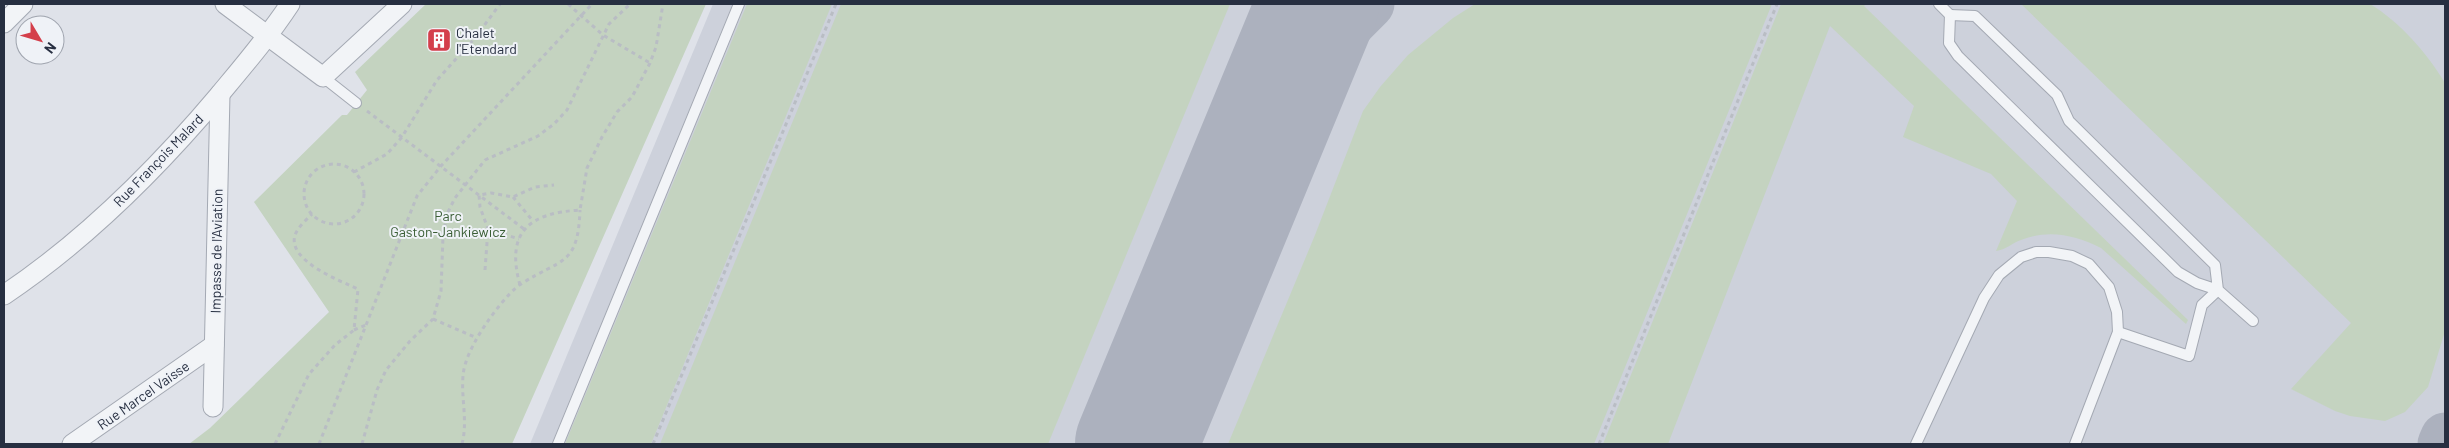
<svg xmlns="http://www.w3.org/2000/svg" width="2449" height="448" viewBox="0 0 2449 448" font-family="Barlow,sans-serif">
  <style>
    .built { fill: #cdd1db }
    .green { fill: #c4d3c0 }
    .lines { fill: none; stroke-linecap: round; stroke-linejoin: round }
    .taxiway { stroke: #acb1be; stroke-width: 49 }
    .runway { stroke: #acb1be; stroke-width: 122 }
    .service-casing { stroke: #a4a9b3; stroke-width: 12 }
    .minor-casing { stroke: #a4a9b3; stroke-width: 21 }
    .path { stroke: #b9bdc4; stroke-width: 3; stroke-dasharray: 4 4; stroke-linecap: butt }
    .service { stroke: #f2f4f7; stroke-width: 10 }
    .minor { stroke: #f2f4f7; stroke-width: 19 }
    .labels { text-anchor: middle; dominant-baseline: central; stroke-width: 4; stroke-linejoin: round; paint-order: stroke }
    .poi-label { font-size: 14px; fill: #272f41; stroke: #eff2f7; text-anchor: start }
    .street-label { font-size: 14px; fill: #272f41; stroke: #eff2f7 }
    .park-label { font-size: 14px; fill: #395d34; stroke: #eff2f7 }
  </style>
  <rect width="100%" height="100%" fill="#dfe2e9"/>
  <!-- built -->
  <path class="built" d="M713 4H2445V444H530Z"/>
  <!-- green -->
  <g class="green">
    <path d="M426 4H706L512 444H189L210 428 329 312 254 202 342 115H347L367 90 355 72Z"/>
    <path d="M747 4H832L651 444H565Z"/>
    <path d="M841 4H1230L1048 444H660Z"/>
    <path d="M1475 4H1772L1594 444H1228L1315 235 1363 111 1380 87 1408 55 1453 18Z"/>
    <path d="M1781 4H1866L1864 6 2188 320 2186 324 2101 248C2075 235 2049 229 2021 240 2012 243 2006 250 1996 251L2017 201 1991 174 1903 137 1914 106 1830 26 1668 444H1603Z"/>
    <path d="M2021 4H2370C2400 22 2427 53 2445 83V331L2428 387 2405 412 2385 421 2350 416 2335 411 2291 389 2351 323Z"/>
  </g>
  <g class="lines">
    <!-- taxiway -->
    <g class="taxiway">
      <path d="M1254 158C1289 98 1320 52 1370 4"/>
      <path d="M2442 444 2445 437"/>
    </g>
    <!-- runway -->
    <path class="runway" d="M1136 444 1318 4"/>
    <defs>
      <g id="service">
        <path d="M1939 4 1950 15"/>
        <path d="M323 77 356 103"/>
        <path d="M2218 290 2215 265 2069 121 2057 95 1975 16 1950 15 1949 43 1958 56 2178 272 2197 283 2218 290 2253 321"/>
        <path d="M2118 332 2189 356 2202 305 2218 290"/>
        <path d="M558 444 739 4"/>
        <path d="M1916 444 1984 298 1999 275 2021 257 2036 252H2049L2072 256 2089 264 2109 287 2117 312 2118 332 2075 444"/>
      </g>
      <g id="minor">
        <path d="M225 4 323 77 402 4"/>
        <path d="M4 23 23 4"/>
        <path d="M4 295C86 240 157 169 220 94 245 64 269 36 290 4"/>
        <path d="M213 407 220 94"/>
        <path d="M72 444 214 345"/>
      </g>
    </defs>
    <!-- service casing -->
    <use href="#service" class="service-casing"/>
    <!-- minor casing -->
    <use href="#minor" class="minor-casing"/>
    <!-- path -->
    <g class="path">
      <path d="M568 4 603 35 650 63"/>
      <path d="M367 111 524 229"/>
      <circle cx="334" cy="194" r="30"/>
      <path d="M354 172 387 154 402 137 437 80 475 38 500 4"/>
      <path d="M513 197 533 221"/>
      <path d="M488 229 519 239"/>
      <path d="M485 270 488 229 480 207 479 195 491 193 513 197 535 187 554 185"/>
      <path d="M520 285C505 231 530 213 580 210L587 168 602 137 617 112 632 97 650 63 656 47 663 4"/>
      <path d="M433 319 477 338"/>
      <path d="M354 330 366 325"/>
      <path d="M275 444 309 374 335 345 354 330 358 289C341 281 287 261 295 235 298 227 306 220 312 214"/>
      <path d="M319 444 417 196 441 166 592 4"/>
      <path d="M362 444 377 390 386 370 410 341 433 319 441 291 443 236 447 214 455 198 485 160 538 136 554 124 567 110 609 24 630 4"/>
      <path d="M462 444C468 421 461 399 463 376 464 363 470 351 476 340 484 325 507 293 521 284 561 258 578 267 580 210"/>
      <path d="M653 444 836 4"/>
      <path d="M1599 444 1777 4"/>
    </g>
    <!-- service -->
    <use href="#service" class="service"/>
    <!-- minor -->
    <use href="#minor" class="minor"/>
  </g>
  <!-- icons -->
  <defs>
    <symbol id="building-square" viewBox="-11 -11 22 22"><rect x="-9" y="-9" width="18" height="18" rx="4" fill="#d43f4b" stroke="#eff2f7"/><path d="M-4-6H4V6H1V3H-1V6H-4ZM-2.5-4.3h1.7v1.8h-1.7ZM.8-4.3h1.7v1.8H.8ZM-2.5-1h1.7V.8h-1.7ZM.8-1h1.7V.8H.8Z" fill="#fff"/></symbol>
  </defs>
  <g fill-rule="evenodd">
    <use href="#building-square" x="425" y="26" width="28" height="28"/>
  </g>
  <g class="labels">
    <!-- poi labels -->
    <g class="poi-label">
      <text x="456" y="32">Chalet<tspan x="456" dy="16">l'Etendard</tspan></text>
    </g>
    <!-- street labels -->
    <g class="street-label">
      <text transform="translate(158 160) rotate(-46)">Rue François Malard</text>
      <text transform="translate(216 251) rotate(-89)">Impasse de l'Aviation</text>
      <text transform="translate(143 395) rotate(-35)">Rue Marcel Vaisse</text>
    </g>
    <!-- park labels -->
    <g class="park-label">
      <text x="448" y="215">Parc<tspan x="448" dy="16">Gaston-Jankiewicz</tspan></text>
    </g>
  </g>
  <!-- border -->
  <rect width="2449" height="448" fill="none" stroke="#272f41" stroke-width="10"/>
  <!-- north arrow -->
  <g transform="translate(40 40) rotate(128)"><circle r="24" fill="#eff2f7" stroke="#9fa4ae"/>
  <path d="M0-4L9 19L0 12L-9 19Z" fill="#d43f4b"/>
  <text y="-8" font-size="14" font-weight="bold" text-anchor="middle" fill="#272f41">N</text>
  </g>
</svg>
